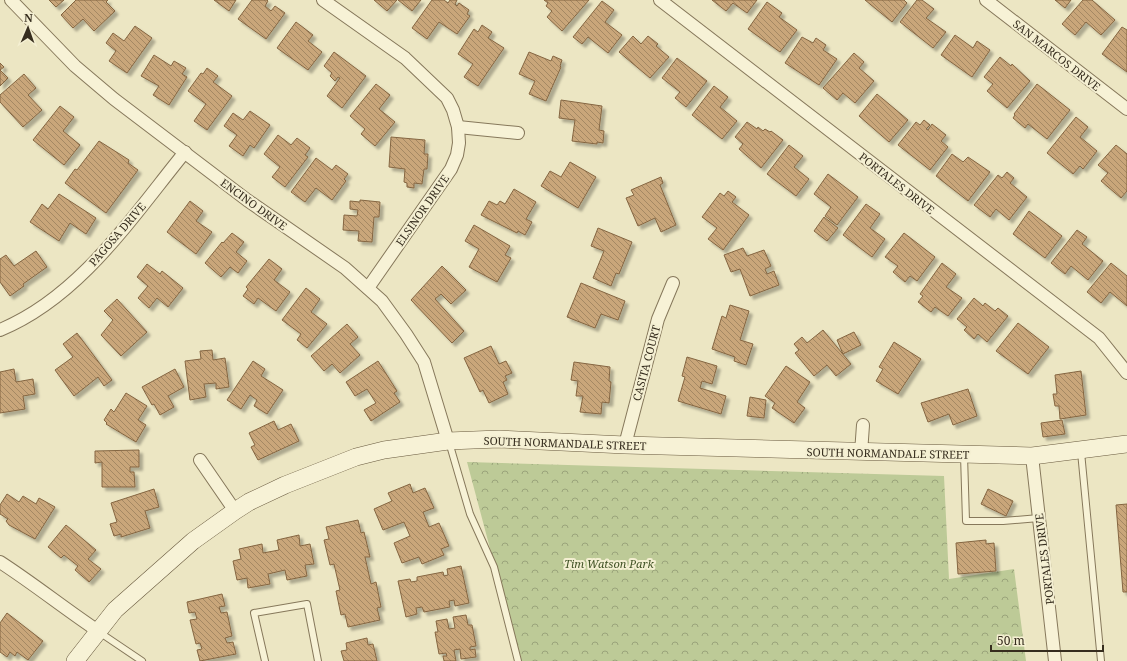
<svg xmlns="http://www.w3.org/2000/svg" width="1127" height="661" viewBox="0 0 1127 661" font-family="'Noto Serif',serif">
  <style>
    .forest { fill: url(#forest-crowns) }
    .building { fill: url(#building-back-hatch); stroke: #846541; filter: url(#shadow) }
    .lines { fill: none; stroke-linecap: round; stroke-linejoin: round }
    .lane-casing { stroke: #86785b; stroke-width: 8 }
    .street-casing { stroke: #86785b; stroke-width: 14 }
    .secondary-casing { stroke: #68593e; stroke-width: 18 }
    .lane { stroke: #f7f2d6; stroke-width: 6 }
    .street { stroke: #f7f2d6; stroke-width: 12 }
    .secondary { stroke: #f7f2d6; stroke-width: 17 }
    .labels { text-anchor: middle; dominant-baseline: central; stroke-width: 4; stroke-linejoin: round; paint-order: stroke }
    .street-label { font-size: 11px; fill: #362d1e; stroke: #f4efd2 }
    .park-label { font-size: 11px; font-style: italic; fill: #405225; stroke: #f4efd2 }
  </style>
  <defs>
    <pattern id="forest-crowns" width="20" height="18" patternUnits="userSpaceOnUse"><rect width="20" height="18" fill="#bdca97"/><path d="M2 6a3 3 0 1 1 6 0M12 15a3 3 0 1 1 6 0" fill="none" stroke="#9aa47b"/></pattern>
    <pattern id="building-back-hatch" width="6" height="6" patternUnits="userSpaceOnUse"><rect width="6" height="6" fill="#c9a67a"/><path d="M-1 5l2 2M0 0l6 6M5-1l2 2" fill="none" stroke="#a48863"/></pattern>
    <filter id="shadow"><feDropShadow dx="3.5" dy="3.5" stdDeviation="1" flood-color="#0004"/></filter>
  </defs>
  <rect width="100%" height="100%" fill="#ece6c3"/>
  <!-- forest -->
  <path class="forest" d="M467 462 944 476 949 579 1014 569 1026 661H520Z"/>
  <!-- building -->
  <g class="building">
    <path d="M49 0H64L56 7Z"/>
    <path d="M76 0H108L106 2 115 11 94 31 83 19 73 28 61 15Z"/>
    <path d="M214 0H236L229 11Z"/>
    <path d="M252 0H267L268 1 265 6 271 11 275 6 285 13 266 39 238 19Z"/>
    <path d="M374 0H397L387 11Z"/>
    <path d="M398 0H421L412 11Z"/>
    <path d="M432 0H444L448 3 450 0H457L455 4 457 6 459 3 469 10 467 14 470 16 457 34 439 22 427 39 412 28Z"/>
    <path d="M544 0H589L562 31 547 17 552 11 546 6 548 3Z"/>
    <path d="M712 0H757L747 13 733 3 726 11Z"/>
    <path d="M865 0H904L907 3 892 22Z"/>
    <path d="M917 0H922L934 9 926 18 946 32 933 48 900 22Z"/>
    <path d="M1055 0H1071L1065 8Z"/>
    <path d="M1083 0H1092L1115 20 1101 35 1086 22 1075 35 1062 24Z"/>
    <path d="M602 1 614 10 605 22 622 35 608 53 588 37 582 44 573 37Z"/>
    <path d="M767 2 782 13 779 17 797 30 780 52 748 29Z"/>
    <path d="M296 22 313 35 308 41 322 52 308 70 277 48Z"/>
    <path d="M482 25 492 32 488 38 504 48 478 86 464 77 473 64 458 54 474 29 478 32Z"/>
    <path d="M135 26 152 38 127 73 109 61 116 51 106 43 113 33 124 41Z"/>
    <path d="M1122 27 1127 30V72L1102 54Z"/>
    <path d="M955 35 973 48 977 41 990 50 972 77 941 55Z"/>
    <path d="M633 36 641 44 648 36 658 44 656 46 669 57 650 78 619 52Z"/>
    <path d="M802 37 813 43 816 38 826 45 823 50 837 59 819 85 785 63Z"/>
    <path d="M334 52 366 76 342 108 327 96 340 78 338 77 335 81 330 76 332 73 324 66Z"/>
    <path d="M529 52 551 61 553 56 562 60 560 66 561 67 546 101 529 94 535 81 519 74Z"/>
    <path d="M854 53 864 62 859 68 874 81 855 103 843 93 837 100 823 88Z"/>
    <path d="M154 55 171 66 174 61 186 68 182 74 187 77 169 105 153 95 159 86 141 76Z"/>
    <path d="M1000 57 1011 66 1012 64 1030 81 1007 108 987 91 993 84 984 77Z"/>
    <path d="M677 58 707 81 686 107 675 98 680 92 662 78Z"/>
    <path d="M0 63 4 67 0 70 8 78 0 86Z"/>
    <path d="M207 68 218 76 213 82 232 96 207 130 194 121 206 104 188 91 201 73 203 74Z"/>
    <path d="M24 74 36 88 28 95 42 110 23 127 0 102V95Z"/>
    <path d="M376 84 390 95 379 109 395 122 375 146 361 134 365 129 350 116Z"/>
    <path d="M1037 84 1070 110 1047 139 1028 124 1025 128 1013 118 1015 115 1014 114Z"/>
    <path d="M714 86 728 97 720 107 737 121 722 139 692 115Z"/>
    <path d="M877 94 908 120 889 142 859 116Z"/>
    <path d="M561 100 602 106 599 130 604 131 603 143 597 142V144L572 141 575 120 559 118Z"/>
    <path d="M60 106 74 117 63 131 80 145 64 165 33 140Z"/>
    <path d="M250 111 270 125 254 148 250 145 243 156 229 146 237 135 224 126 233 113 243 120Z"/>
    <path d="M1076 117 1088 127 1080 137 1097 151 1083 169 1080 166 1073 174 1047 153Z"/>
    <path d="M924 120 930 125 926 129 928 130 932 124 946 135 941 141 948 147 930 170 898 145 916 122 920 125Z"/>
    <path d="M747 122 757 129 758 127 763 131 765 129 770 132 771 131 783 140 761 168 739 149 743 144 735 137Z"/>
    <path d="M278 135 291 145 297 138 310 148 305 155 308 157 285 187 272 177 280 167 264 154Z"/>
    <path d="M391 137 425 140 424 154H428L427 169H424L422 184 414 183V188L407 187V183L404 182 405 169 389 167Z"/>
    <path d="M99 141 129 160 128 163 138 170 106 213 65 183 75 169 77 170Z"/>
    <path d="M789 145 803 156 794 167 809 179 796 196 767 174Z"/>
    <path d="M1116 145 1127 154V191L1121 198 1101 181 1108 173 1098 165Z"/>
    <path d="M952 154 963 162 968 157 990 172 968 201 936 176Z"/>
    <path d="M316 158 332 170 336 165 348 174 344 179 346 181 332 200 316 188 305 202 291 192Z"/>
    <path d="M570 162 596 177 578 208 541 186 550 171 561 177Z"/>
    <path d="M1007 172 1014 178 1010 183 1027 197 1009 220 996 209 990 217 974 205 998 175 1002 178Z"/>
    <path d="M828 174 858 197 837 225 825 216 831 207 814 194Z"/>
    <path d="M661 177 663 183 660 185 676 225 661 232 655 218 638 226 626 198 634 195 631 190Z"/>
    <path d="M514 189 536 202 526 219 532 222 525 235 518 231 517 233 481 215 489 201 497 205 500 201 505 204Z"/>
    <path d="M728 191 736 197 732 202 749 215 723 250 708 239 717 228 702 217 720 193 724 196Z"/>
    <path d="M59 194 96 218 86 234 70 223 59 241 30 222 42 204 48 209Z"/>
    <path d="M360 200 380 202 379 217H374L372 242 358 241 359 231 343 230 344 215 357 216 358 210 350 209V201L360 202Z"/>
    <path d="M190 201 203 211 196 221 212 232 196 254 167 232Z"/>
    <path d="M866 204 880 214 870 228 885 239 872 257 843 235Z"/>
    <path d="M1029 211 1062 236 1045 258 1013 234Z"/>
    <path d="M824 217 838 228 827 241 814 231Z"/>
    <path d="M474 225 510 246 505 255 511 258 497 282 469 267 479 249 465 241Z"/>
    <path d="M598 228 632 242 619 274 616 273 611 286 593 278 604 251 591 246Z"/>
    <path d="M1077 230 1087 237 1082 244 1103 261 1088 280 1071 266 1065 274 1051 263Z"/>
    <path d="M232 233 244 242 236 252 247 261 238 273 230 267 221 277 205 263 222 242 223 243Z"/>
    <path d="M904 233 935 257 917 281 910 276 905 282 893 272 898 266 885 257Z"/>
    <path d="M743 248 747 256 764 250 771 266 765 269 767 274 774 271 779 285 750 296 740 269 731 272 724 255Z"/>
    <path d="M36 251 47 267 23 284 24 286 10 296 0 282V259L6 255 14 266Z"/>
    <path d="M269 259 282 269 274 280 290 292 276 311 258 298 254 304 243 296 248 289 246 287Z"/>
    <path d="M942 263 956 274 946 287 962 298 948 316 935 307 931 312 918 302 923 296 920 294Z"/>
    <path d="M1111 263 1127 276V306L1110 292 1101 303 1087 292Z"/>
    <path d="M147 264 160 274 162 271 183 288 168 307 157 298 149 308 138 298 148 286 137 277Z"/>
    <path d="M442 266 466 290 451 304 441 294 435 299 464 331 452 343 411 300Z"/>
    <path d="M581 283 625 301 618 320 601 314 595 328 567 317Z"/>
    <path d="M306 288 320 299 311 312 327 324 307 348 297 340 301 334 282 320Z"/>
    <path d="M974 298 983 306 985 303 995 311 998 308 1008 316 987 342 978 334 974 339 964 330 967 327 957 319Z"/>
    <path d="M117 299 147 332 121 356 101 335 113 320 104 311Z"/>
    <path d="M730 305 749 311 740 340 753 344 746 365 734 361 735 357 712 349 722 316 726 318Z"/>
    <path d="M1018 323 1049 347 1028 374 996 351Z"/>
    <path d="M347 324 358 337 350 344 360 355 340 373 332 364 324 371 311 356Z"/>
    <path d="M823 330 851 364 836 376 827 365 814 376 795 353 799 350 794 344 802 337 807 343Z"/>
    <path d="M854 332 861 345 843 354 837 340Z"/>
    <path d="M77 333 112 380 104 386 98 377 74 396 55 370 73 357 63 344Z"/>
    <path d="M894 342 921 359 898 394 876 381 883 369 879 367Z"/>
    <path d="M491 346 499 364 506 361 512 373 505 376 507 380 503 382 508 394 489 403 483 390 480 392 464 358Z"/>
    <path d="M212 350 213 360 225 358 229 387 216 389V383L204 384 206 397 190 400 185 361 201 359 200 351Z"/>
    <path d="M687 357 717 366 712 384 702 381 700 388 726 396 721 414 678 401 685 377 682 376Z"/>
    <path d="M253 361 265 369 261 376 283 390 267 414 254 406 257 400 250 395 241 409 227 400Z"/>
    <path d="M378 361 397 391 394 393 400 402 371 421 364 410 376 403 367 389 355 396 346 382Z"/>
    <path d="M574 362 610 367 609 381 611 382 609 403 602 402 601 414 580 412 583 396H576L578 381 571 380Z"/>
    <path d="M786 366 810 382 797 402 805 408 794 423 772 408 775 403 765 396Z"/>
    <path d="M14 369 16 382 33 379 35 394 23 396 25 409 0 413V372Z"/>
    <path d="M175 369 184 387 168 396 174 407 160 415 154 404 152 405 142 387Z"/>
    <path d="M1081 371 1086 415 1060 419 1059 406H1055L1053 394H1057L1055 375Z"/>
    <path d="M968 389 977 416 953 425 949 414 928 422 921 403Z"/>
    <path d="M126 393 147 406 138 420 146 425 136 442 106 424 107 423 104 420 111 409 114 412Z"/>
    <path d="M750 397 766 400 764 418 747 416Z"/>
    <path d="M1062 420 1065 434 1043 437 1041 423Z"/>
    <path d="M274 421 278 430 291 424 299 441 258 460 251 447 255 445 249 433Z"/>
    <path d="M139 450V467H130V472H134L135 487H102V462L95 463V451Z"/>
    <path d="M410 484 413 493 425 488 434 508 423 512 429 527 439 523 449 546 441 549 444 555 422 564 419 557 402 563 394 543 410 536 404 522 383 530 374 509 392 501 388 493Z"/>
    <path d="M154 489 159 507 145 511 150 528 121 537V534L114 536 110 524 117 522 111 503Z"/>
    <path d="M988 489 1013 501 1006 516 981 504Z"/>
    <path d="M7 494 19 502 23 496 36 504 39 498 55 507 35 539 9 525 6 521 8 519 0 514V505Z"/>
    <path d="M1127 504V592H1123L1116 505Z"/>
    <path d="M358 520 361 533 364 532 370 557H365L371 584 376 582 381 607 377 608 380 620 348 627 345 614 341 615 336 591 340 590 334 564 330 565 324 540 329 539 326 527Z"/>
    <path d="M66 525 96 550 88 559 101 569 89 582 75 570 78 566 64 555 61 558 48 547Z"/>
    <path d="M299 535 300 546 310 544 314 564 305 565 307 576 287 580 285 570 268 574 270 584 248 588 247 578 237 580 233 561 241 559 239 549 262 544 263 553 279 550 277 540Z"/>
    <path d="M986 540V544L994 543 996 571 958 574 956 543Z"/>
    <path d="M461 566 469 603 455 606 454 600 449 601 450 607 424 612 422 607 416 608 417 614 406 617 398 581 410 579 411 582 417 581V577L443 572 444 576 448 575 447 569Z"/>
    <path d="M222 594 225 606 219 607 221 613 227 612 232 636 225 638 227 643 233 642 236 654 200 661 197 650 202 649 200 643 196 644 190 620 197 619 195 612 189 613 187 602Z"/>
    <path d="M7 613 43 641 28 660 17 652 15 656 10 652 7 657 0 652V623Z"/>
    <path d="M466 615 468 625H472L476 646 470 647V650L475 649 476 657 461 659 460 649 454 650 456 661H444L443 656H447L446 653 439 654 435 632H438L436 621 447 619 449 629 455 628 453 617Z"/>
    <path d="M367 638 368 645 373 644 377 661H344L341 651 347 650 346 643Z"/>
  </g>
  <g class="lines">
    <defs>
      <g id="lane">
        <path d="M449 442 470 514 494 567 518 661"/>
        <path d="M1081 452 1101 661"/>
        <path d="M964 455 966 521H1003L1039 518"/>
        <path d="M99 632 142 661"/>
        <path d="M265 661 254 613 307 604 318 661"/>
      </g>
      <g id="street">
        <path d="M11 0 75 66 114 99 247 200 345 268 382 301 406 334 424 362 448 441"/>
        <path d="M323 0 405 58 447 98 453 110 458 127 459 143 457 155 451 169 368 288"/>
        <path d="M660 0 1099 338 1127 373"/>
        <path d="M986 0 1127 109"/>
        <path d="M458 127 518 133"/>
        <path d="M0 330C80 297 132 217 185 152"/>
        <path d="M625 445 658 319 673 283"/>
        <path d="M861 453 863 425"/>
        <path d="M1032 456 1055 661"/>
        <path d="M200 460 235 511"/>
        <path d="M0 562C34 584 65 609 98 631"/>
      </g>
      <path id="secondary" d="M75 661 115 610 193 541 235 511 249 502 285 485 356 457 384 450 448 441 499 439 625 445 1032 456 1127 444"/>
    </defs>
    <!-- lane casing -->
    <use href="#lane" class="lane-casing"/>
    <!-- street casing -->
    <use href="#street" class="street-casing"/>
    <!-- secondary casing -->
    <use href="#secondary" class="secondary-casing"/>
    <!-- lane -->
    <use href="#lane" class="lane"/>
    <!-- street -->
    <use href="#street" class="street"/>
    <!-- secondary -->
    <use href="#secondary" class="secondary"/>
  </g>
  <g class="labels">
    <!-- street labels -->
    <g class="street-label">
      <text transform="translate(1057 55) rotate(38)">SAN MARCOS DRIVE</text>
      <text transform="translate(897 183) rotate(38)">PORTALES DRIVE</text>
      <text transform="translate(254 204) rotate(36)">ENCINO DRIVE</text>
      <text transform="translate(422 210) rotate(-55)">ELSINOR DRIVE</text>
      <text transform="translate(117 234) rotate(-49)">PAGOSA DRIVE</text>
      <text transform="translate(646 363) rotate(-75)">CASITA COURT</text>
      <text transform="translate(565 443) rotate(2)">SOUTH NORMANDALE STREET</text>
      <text transform="translate(888 453) rotate(1)">SOUTH NORMANDALE STREET</text>
      <text transform="translate(1044 559) rotate(-97)">PORTALES DRIVE</text>
    </g>
    <!-- park labels -->
    <g class="park-label">
      <text x="609" y="563">Tim Watson Park</text>
    </g>
  </g>
  <!-- north arrow -->
  <g transform="translate(28 28) rotate(2)" stroke="#f4efd2" stroke-width="3" paint-order="stroke">
  <path d="M0-3L7 15L0 10L-7 15Z" fill="#362d1e"/>
  <text y="-6" font-size="11" font-weight="bold" text-anchor="middle" fill="#362d1e">N</text>
  </g>
  <!-- scale -->
  <path d="M991 645v6h112v-6" fill="none" stroke="#362d1e" stroke-width="2"/>
  <text x="997" y="645" font-size="12" fill="#362d1e" stroke="#f4efd2" stroke-width="3" paint-order="stroke">50 m</text>
</svg>
